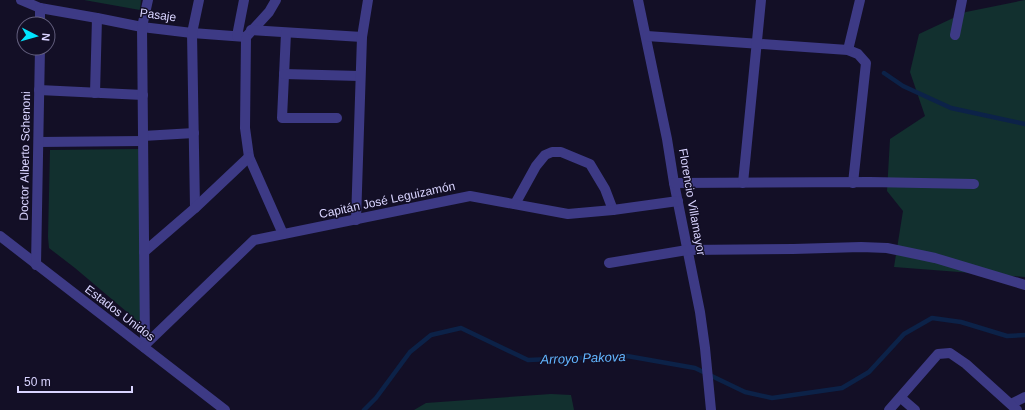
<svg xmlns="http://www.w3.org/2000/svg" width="1025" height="410" viewBox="0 0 1025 410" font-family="Arial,sans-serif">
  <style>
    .green { fill: #12302f }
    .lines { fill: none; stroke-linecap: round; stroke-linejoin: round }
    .stream { stroke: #0c2248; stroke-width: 4.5 }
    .minor { stroke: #3d3a85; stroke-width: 10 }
    .labels { text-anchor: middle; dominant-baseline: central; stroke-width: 3; stroke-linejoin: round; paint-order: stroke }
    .street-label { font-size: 12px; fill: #d9d4ff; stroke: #130f26 }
    .water-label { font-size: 13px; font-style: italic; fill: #62b6ff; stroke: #130f26 }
  </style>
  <rect width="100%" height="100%" fill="#130f26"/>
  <!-- green -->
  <g class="green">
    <path d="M84 0H141L140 10Z"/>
    <path d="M1025 0V277L894 267 903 211 887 191 890 139 925 116 910 72 919 34 966 12Z"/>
    <path d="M140 149 141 322 140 323 75 268 49 248 48 237 50 150Z"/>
    <path d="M551 394 571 395 574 410H414L426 403Z"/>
  </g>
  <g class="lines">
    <!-- stream -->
    <g class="stream">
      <path d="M884 73 903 86 951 108 1025 124"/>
      <path d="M364 410 376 398 410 352 431 335 461 328 528 360 627 356 695 368 745 392 772 398 842 388 869 372 904 334 932 318 961 322 1007 336 1025 335"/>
    </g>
    <!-- minor -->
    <g class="minor">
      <path d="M21 0 40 8 97 18 142 27 192 33 246 37"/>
      <path d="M276 0 269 12 246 37 245 128 249 157 283 234"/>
      <path d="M638 0 667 139 674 183 700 312 705 348 711 410"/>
      <path d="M40 24V8"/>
      <path d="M251 30 362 37"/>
      <path d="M286 33 282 118H337"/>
      <path d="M955 35 962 0"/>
      <path d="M237 36 244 0"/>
      <path d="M647 36 848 50 858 54 866 63 853 183"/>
      <path d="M848 50 860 0"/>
      <path d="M284 74 360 76"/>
      <path d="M39 90 143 95"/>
      <path d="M95 93 97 18"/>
      <path d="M143 136 194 133"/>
      <path d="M39 142 143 141"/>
      <path d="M674 183 870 182 974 184"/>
      <path d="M743 183 761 0"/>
      <path d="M515 204 536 166 545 155 552 152H561L590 164 605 189 613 210"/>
      <path d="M195 208 192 33 199 0"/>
      <path d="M356 220 362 37 368 0"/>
      <path d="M0 236 225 410"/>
      <path d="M144 252 195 208 249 157"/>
      <path d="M609 263 687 250 793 249 861 247 887 248 935 258 1025 285"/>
      <path d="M36 265 40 48"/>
      <path d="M145 345 142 27 148 0"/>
      <path d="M145 348V345L254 240 470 196 568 214 613 210 678 201"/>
      <path d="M901 398 915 410"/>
      <path d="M1011 404 1025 397"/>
      <path d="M889 410 938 354 950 353 966 364 1017 410"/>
    </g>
  </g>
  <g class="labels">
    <!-- street labels -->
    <g class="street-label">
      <text transform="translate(158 15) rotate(8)">Pasaje</text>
      <text transform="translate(25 156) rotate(-89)">Doctor Alberto Schenoni</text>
      <text transform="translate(387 200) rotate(-12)">Capitán José Leguizamón</text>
      <text transform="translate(692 202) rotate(80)">Florencio Villamayor</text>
      <text transform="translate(120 313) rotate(37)">Estados Unidos</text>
    </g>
    <!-- water labels -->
    <g class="water-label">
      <text transform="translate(583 358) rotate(-2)">Arroyo Pakova</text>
    </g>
  </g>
  <!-- north arrow -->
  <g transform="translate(36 36) rotate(96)"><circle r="19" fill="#130f26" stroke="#625e7d"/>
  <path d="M0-3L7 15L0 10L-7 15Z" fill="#00e5ff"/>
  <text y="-6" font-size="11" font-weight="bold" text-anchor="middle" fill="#d9d4ff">N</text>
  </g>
  <!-- scale -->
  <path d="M18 386v6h114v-6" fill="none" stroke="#d9d4ff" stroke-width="2"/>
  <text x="24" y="386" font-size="12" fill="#d9d4ff" stroke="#130f26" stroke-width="3" paint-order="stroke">50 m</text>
</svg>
